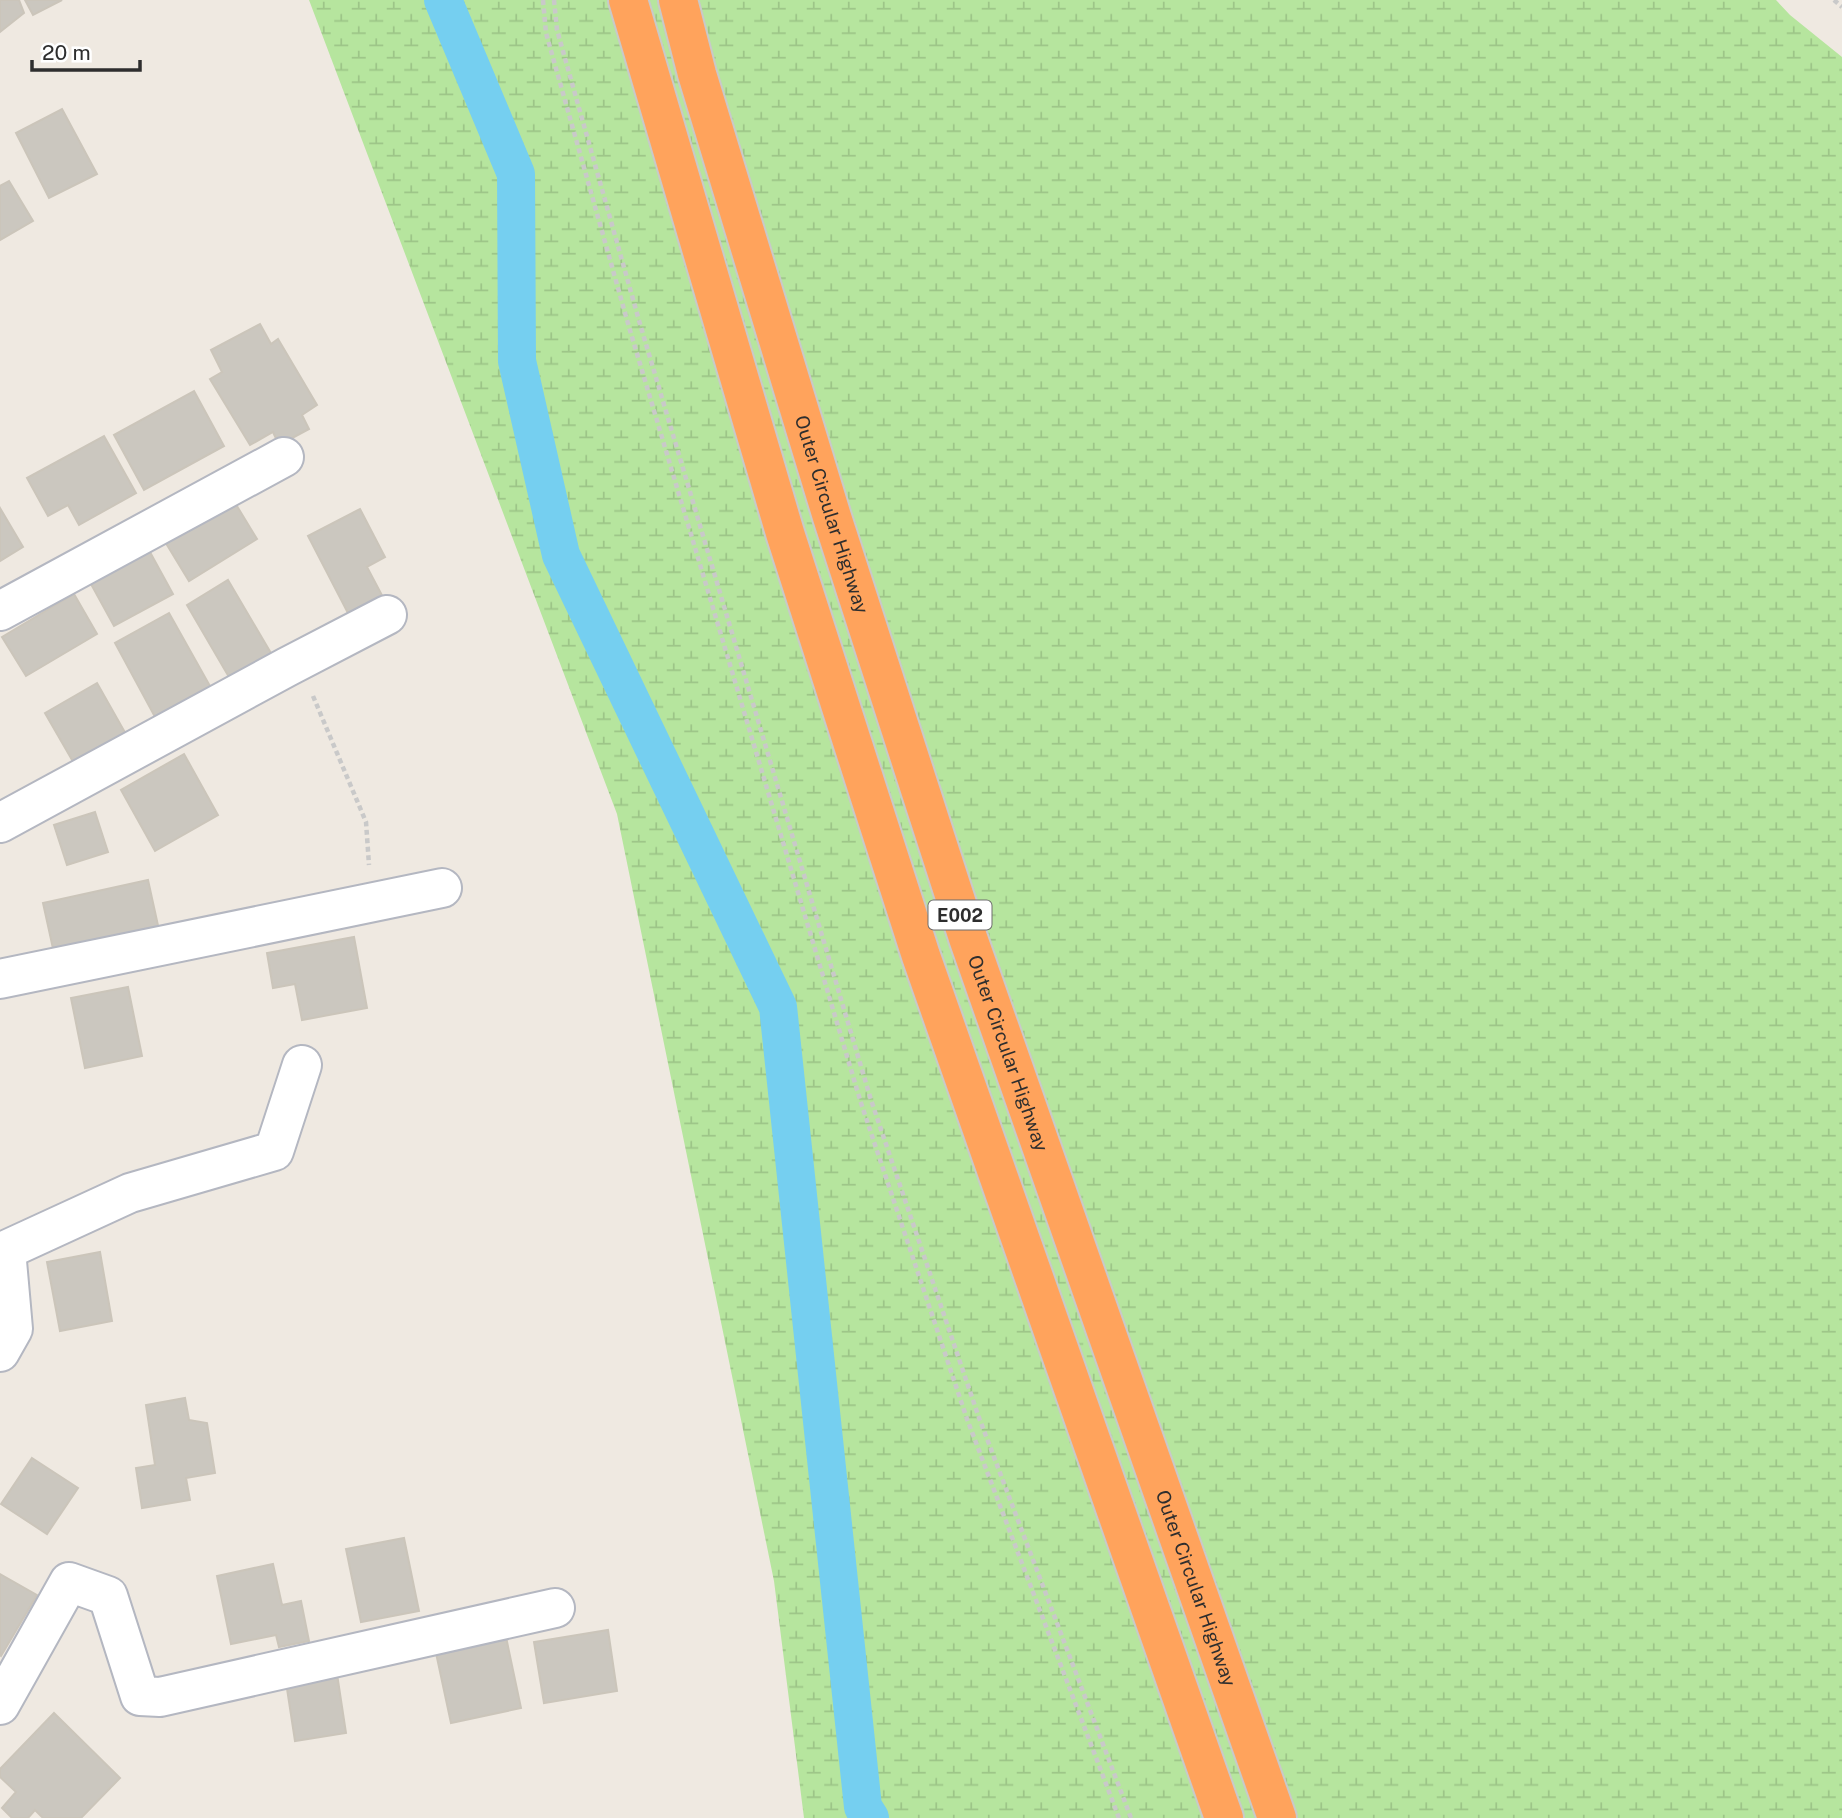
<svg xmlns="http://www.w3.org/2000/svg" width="1842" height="1818" viewBox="0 0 1842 1818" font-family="'Public Sans',sans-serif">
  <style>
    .wetland { fill: url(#wetland-marsh) }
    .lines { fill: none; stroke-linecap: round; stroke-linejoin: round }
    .canal { stroke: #75cff0; stroke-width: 38 }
    .building { fill: #cbc7bf; stroke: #cbc5ba; stroke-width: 2 }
    .street-casing { stroke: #b4b7c1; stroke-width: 42 }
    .highway-casing { stroke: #c9c9c9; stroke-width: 42 }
    .path { stroke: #c9c9c9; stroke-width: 4.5; stroke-dasharray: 5 3.5; stroke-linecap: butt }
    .street { stroke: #fff; stroke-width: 38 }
    .highway { stroke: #ffa35c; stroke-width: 38 }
    .labels { text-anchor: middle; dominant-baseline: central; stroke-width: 7; stroke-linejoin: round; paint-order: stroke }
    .shield { fill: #fff; stroke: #6d6d6d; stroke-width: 2 }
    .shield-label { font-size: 18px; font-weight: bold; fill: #2e2e2e }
    .street-label { font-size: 19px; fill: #2e2e2e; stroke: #fff }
  </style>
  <defs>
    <pattern id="wetland-marsh" width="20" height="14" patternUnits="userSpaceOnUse" patternTransform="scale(1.75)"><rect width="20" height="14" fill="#b6e59e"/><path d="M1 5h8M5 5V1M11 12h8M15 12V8" fill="none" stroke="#9dc588"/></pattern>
  </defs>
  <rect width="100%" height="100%" fill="#efe9e1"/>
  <!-- wetland -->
  <path class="wetland" d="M309 0H1776L1790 15 1842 57V1818H804L774 1581 617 814Z"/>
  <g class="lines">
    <!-- canal -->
    <path class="canal" d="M443 0 516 174 517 361 561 555 778 1007 863 1807 870 1818"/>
  </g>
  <!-- building -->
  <g class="building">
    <path d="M0 0H19L24 13 0 32Z"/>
    <path d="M25 0H62L33 15Z"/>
    <path d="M62 109 97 174 49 198 16 133Z"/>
    <path d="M9 181 33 221 0 240V186Z"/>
    <path d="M260 324 271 344 278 339 317 405 302 415 309 429 279 445 273 432 250 445 210 379 222 372 211 350Z"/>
    <path d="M194 391 224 446 144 490 114 435Z"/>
    <path d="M104 436 136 493 79 525 68 505 48 516 27 478Z"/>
    <path d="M229 493 257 539 189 581 161 535Z"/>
    <path d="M0 508 23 547 0 561Z"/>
    <path d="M360 509 385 557 367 567 385 601 351 619 308 536Z"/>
    <path d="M145 543 173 594 114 626 86 575Z"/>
    <path d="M228 580 275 660 233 684 187 605Z"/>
    <path d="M74 594 97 634 26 676 2 637Z"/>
    <path d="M169 613 210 686 155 717 115 643Z"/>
    <path d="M97 683 131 743 79 772 45 713Z"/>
    <path d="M184 754 218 815 155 851 121 790Z"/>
    <path d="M95 812 108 852 67 865 54 825Z"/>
    <path d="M148 880 159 930 54 953 43 903Z"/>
    <path d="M354 937 367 1008 302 1020 295 984 273 988 267 953Z"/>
    <path d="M128 987 142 1056 85 1068 71 998Z"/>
    <path d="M100 1252 112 1321 60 1331 47 1262Z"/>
    <path d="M185 1398 189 1420 207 1423 215 1473 186 1478 190 1500 142 1508 136 1468 155 1465 146 1405Z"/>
    <path d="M32 1458 78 1488 47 1534 1 1504Z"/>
    <path d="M404 1538 419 1611 361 1622 346 1549Z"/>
    <path d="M273 1564 282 1605 301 1601 309 1641 279 1647 276 1635 231 1644 217 1576Z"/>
    <path d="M0 1574 37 1595 1 1656 0 1655Z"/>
    <path d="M608 1630 617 1691 544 1703 534 1642Z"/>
    <path d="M506 1637 521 1708 451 1723 436 1653Z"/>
    <path d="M337 1674 346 1733 295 1741 286 1682Z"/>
    <path d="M54 1713 120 1778 81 1818H43L35 1810 28 1818H12L2 1808 16 1792 0 1777V1769Z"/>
  </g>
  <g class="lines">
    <defs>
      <g id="street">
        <path d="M0 611 284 457"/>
        <path d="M0 823 287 667 387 615"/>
        <path d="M0 979 442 888"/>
        <path d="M0 1352 13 1329 6 1250 130 1193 274 1151 302 1065"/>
        <path d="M0 1705 69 1582 108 1596 140 1696 160 1697 555 1608"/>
      </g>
      <g id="highway">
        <path d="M628 0 785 533 921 956 1224 1818"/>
        <path id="s1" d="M678 0 697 74 832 517 968 938 1277 1818"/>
      </g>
    </defs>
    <!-- street casing -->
    <use href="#street" class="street-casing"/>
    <!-- highway casing -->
    <use href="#highway" class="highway-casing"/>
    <!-- path -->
    <g class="path">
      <path d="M543 0 546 33 629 327 861 1103 967 1419 1119 1818"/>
      <path d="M554 0 557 30 640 324 871 1100 978 1415 1131 1818"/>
      <path d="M1834 0 1842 7"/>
      <path d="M313 696 366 822 369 865"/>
    </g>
    <!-- street -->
    <use href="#street" class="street"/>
    <!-- highway -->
    <use href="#highway" class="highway"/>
  </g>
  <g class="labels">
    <!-- shield labels -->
    <rect class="shield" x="928.5" y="900.5" width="63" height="29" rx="5"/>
    <g class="shield-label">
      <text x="960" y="915">E002</text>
    </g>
    <!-- street labels -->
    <g class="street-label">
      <text stroke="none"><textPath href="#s1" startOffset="537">Outer Circular Highway</textPath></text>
      <text stroke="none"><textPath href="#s1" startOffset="1104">Outer Circular Highway</textPath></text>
      <text stroke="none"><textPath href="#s1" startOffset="1671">Outer Circular Highway</textPath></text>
    </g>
  </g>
  <!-- scale -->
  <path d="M32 60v10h108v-10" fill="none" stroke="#2e2e2e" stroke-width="3.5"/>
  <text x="42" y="60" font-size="21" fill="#2e2e2e" stroke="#ffffff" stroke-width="5" paint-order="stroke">20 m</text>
</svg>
